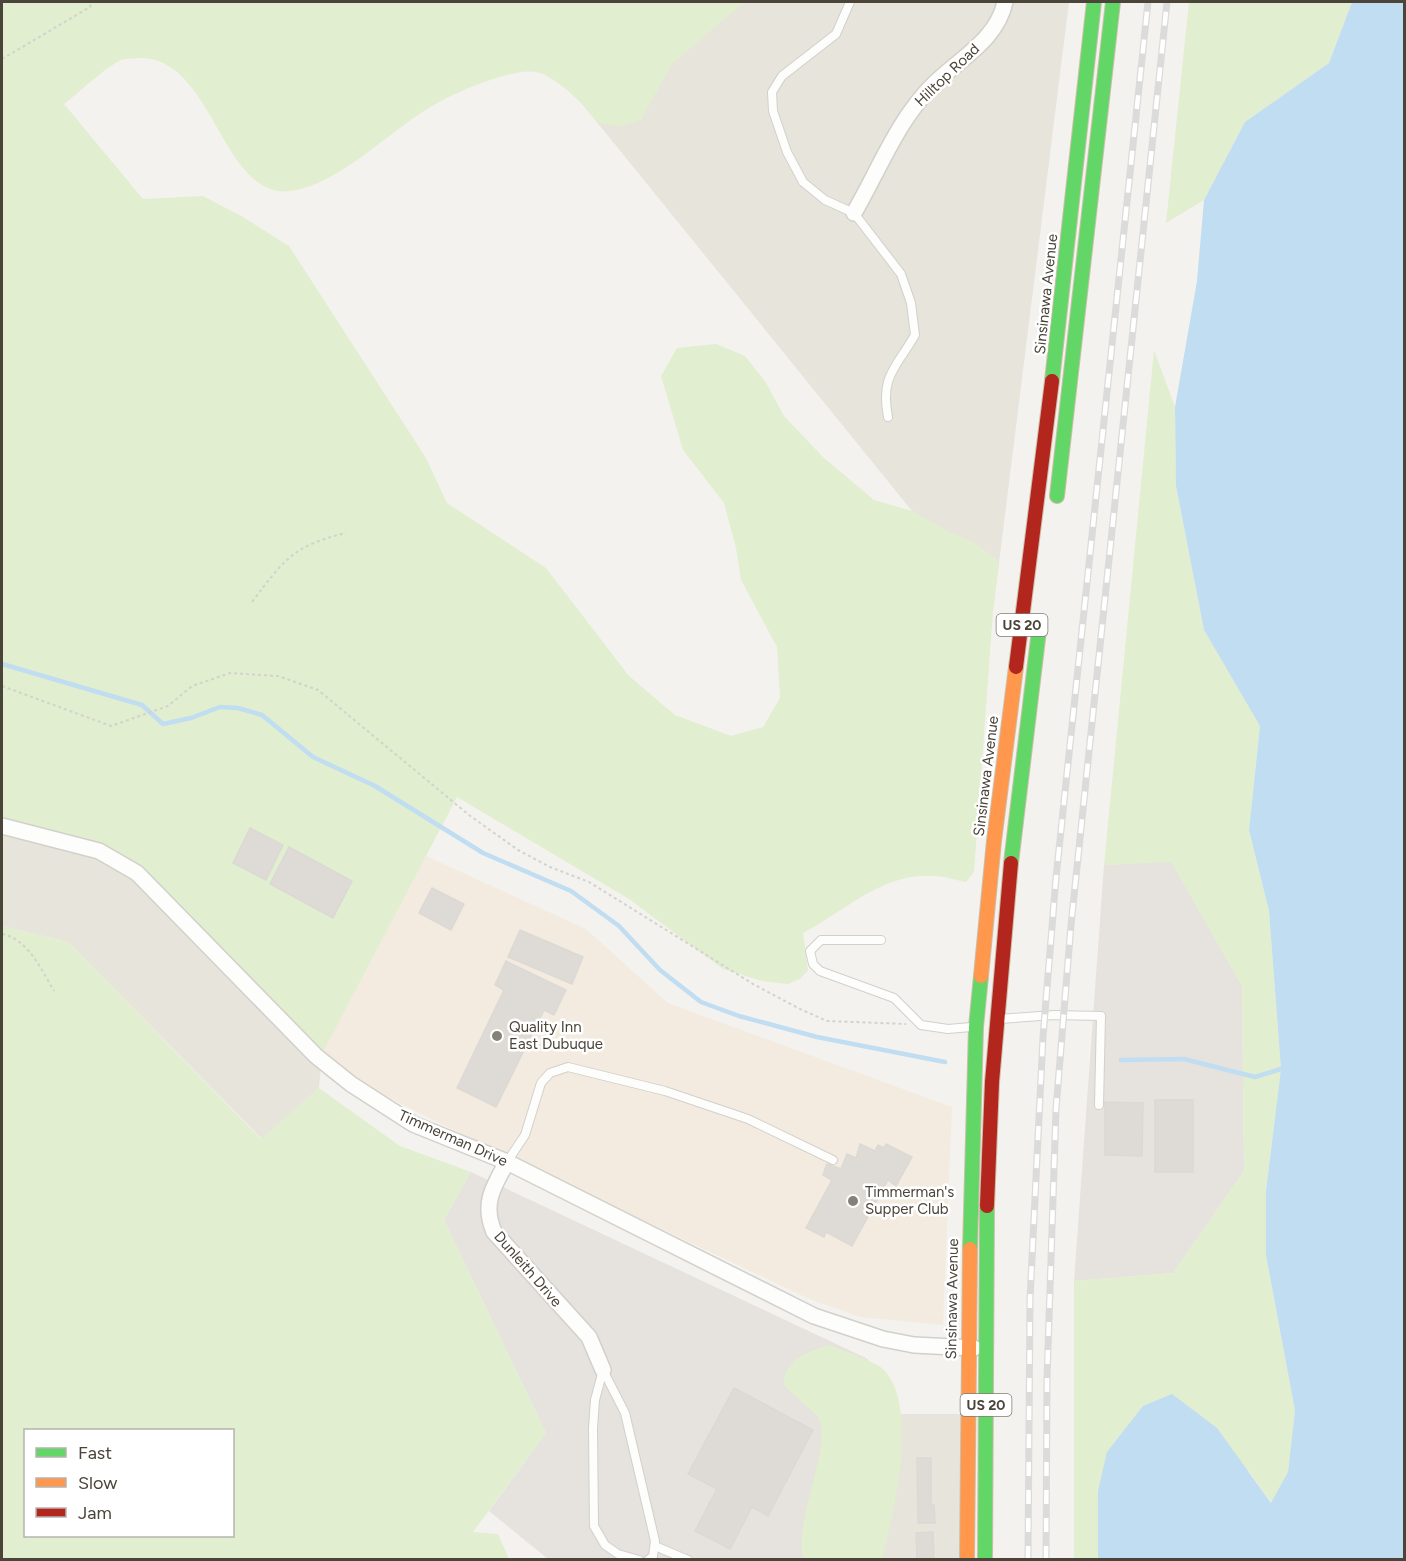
<svg xmlns="http://www.w3.org/2000/svg" width="1406" height="1561" viewBox="0 0 1406 1561" font-family="Figtree,sans-serif">
  <style>
    .residential { fill: #e7e4dc }
    .commercial { fill: #f3ebdf }
    .industrial { fill: #e6e2de }
    .green { fill: #e1eecf; fill-rule: evenodd }
    .water { fill: #c0ddf1 }
    .lines { fill: none; stroke-linecap: round; stroke-linejoin: round }
    .stream { stroke: #c0ddf1; stroke-width: 4.5 }
    .building { fill: #dedbd6; stroke: #dcd9d4; stroke-width: 1.5 }
    .lane-casing { stroke: #d2d0cb; stroke-width: 10 }
    .street-casing { stroke: #d2d0cb; stroke-width: 18 }
    .fast-casing { stroke: #ccbfa9; stroke-width: 16 }
    .slow-casing { stroke: #ccbfa9; stroke-width: 16 }
    .jam-casing { stroke: #ccbfa9; stroke-width: 16 }
    .path { stroke: #d3d2cc; stroke-width: 2; stroke-dasharray: 3 3; stroke-linecap: butt }
    .lane { stroke: #fdfdfc; stroke-width: 8 }
    .street { stroke: #fdfdfc; stroke-width: 15 }
    .fast { stroke: #63d668; stroke-width: 14 }
    .slow { stroke: #ff974d; stroke-width: 14 }
    .jam { stroke: #b3261e; stroke-width: 14 }
    .rail-casing { stroke: #dbdbda; stroke-width: 7 }
    .rail { stroke: #fff; stroke-width: 4.5; stroke-dasharray: 14; stroke-linecap: butt }
    .poi-dot { fill: #868178; stroke: #fff; stroke-width: 2 }
    .labels { text-anchor: middle; dominant-baseline: central; stroke-width: 5; stroke-linejoin: round; paint-order: stroke }
    .shield { fill: #fff; stroke: #817c74; stroke-width: 1.5 }
    .shield-label { font-size: 14px; font-weight: bold; fill: #4b4439 }
    .street-label { font-size: 15px; fill: #4b4439; stroke: #fff }
    .poi-label { font-size: 15px; fill: #4b4439; stroke: #fff; text-anchor: start }
  </style>
  <rect width="100%" height="100%" fill="#f4f2ee"/>
  <!-- residential -->
  <g class="residential">
    <path d="M692 2H1069L993 611 579 100Z"/>
    <path d="M2 818 95 840 125 856 146 872 322 1054 319 1088 262 1139 68 942 2 926Z"/>
    <path d="M882 1414H962V1559L868 1560Z"/>
  </g>
  <!-- commercial -->
  <path class="commercial" d="M426 856 586 929 668 1003 952 1107 943 1325 860 1317 807 1298 443 1125 384 1095 322 1054Z"/>
  <!-- industrial -->
  <g class="industrial">
    <path d="M1171 861 1242 986 1244 1171 1173 1273 1074 1281 1104 865Z"/>
    <path d="M471 1172 868 1359 882 1414 868 1559H548L489 1511 546 1433 444 1220Z"/>
  </g>
  <!-- green -->
  <g class="green">
    <path d="M2 2H744L671 65 641 120 620 126 598 123C583 104 566 86 545 75 531 68 514 73 500 77 472 85 443 98 418 115 382 139 335 185 291 191 221 200 214 56 139 58 134 59 126 58 121 60 103 69 81 91 64 104L143 199 203 196 243 217 289 246 426 458 447 503 546 568 629 676 675 715 731 736 763 727 780 698 777 647 741 580 736 548 724 503 683 450 661 376 677 348 716 344 745 356 765 381 784 416 823 457 874 500 912 511 953 534 972 541 999 561 993 611 974 872 966 882C955 880 944 876 934 876 883 872 845 911 803 933L808 970 800 979 788 984 762 981 723 969 629 899 457 797 322 1054 146 872 125 856 95 840 2 818Z"/>
    <path d="M1189 2H1352L1329 63 1245 122 1204 200 1166 223Z"/>
    <path d="M1154 350 1175 407 1176 486 1204 630 1260 726 1249 830 1269 911 1281 1069 1266 1191V1255L1295 1411 1288 1472 1272 1504 1248 1470 1098 1491V1559H1074V1281L1173 1273 1244 1171 1242 986 1171 862 1104 865Z"/>
    <path d="M2 926 68 942 261 1139 319 1088 400 1146 471 1172 444 1220 546 1433 473 1532 498 1534 509 1559H2ZM232 1430V1536H26V1430Z"/>
    <path d="M830 1345C843 1351 875 1361 884 1370 920 1408 893 1514 882 1559H804C791 1527 834 1443 818 1417 815 1413 791 1393 784 1385 783 1360 808 1351 830 1345Z"/>
  </g>
  <!-- water -->
  <path class="water" d="M1352 2H1404V1559H1098V1491L1107 1452 1143 1406 1172 1394 1217 1428 1271 1503 1288 1472 1295 1411 1266 1255V1191L1281 1069 1269 911 1249 830 1260 726 1204 630 1176 486 1175 407 1197 281 1204 200 1245 122 1329 63Z"/>
  <g class="lines">
    <!-- stream -->
    <g class="stream">
      <path d="M2 664 142 705 163 724 191 718 220 707 238 708 262 715 313 757 375 786 483 853 571 891 619 926 660 970 701 1002 739 1016 817 1037 945 1062"/>
      <path d="M1121 1060 1184 1059 1255 1077 1281 1069"/>
    </g>
  </g>
  <!-- building -->
  <g class="building">
    <path d="M250 828 283 845 266 880 233 863Z"/>
    <path d="M289 847 352 881 333 918 270 884Z"/>
    <path d="M432 888 464 904 451 930 419 913Z"/>
    <path d="M520 930 583 957 572 984 508 957Z"/>
    <path d="M506 961 566 990 554 1015 544 1010 496 1107 457 1088 504 990 495 985Z"/>
    <rect x="1155" y="1100" width="38" height="72"/>
    <path d="M1105 1102 1143 1103 1142 1156 1105 1155Z"/>
    <path d="M860 1144 875 1151 878 1145 884 1148 886 1144 912 1157 896 1186 888 1180 852 1246 826 1232 824 1237 806 1228 832 1180 823 1175 827 1164 841 1169 847 1154 856 1158Z"/>
    <path d="M734 1388 813 1430 768 1516 752 1507 730 1549 695 1531 717 1489 688 1474Z"/>
    <path d="M917 1458H931V1504L934 1505 935 1523H918Z"/>
    <path d="M933 1532 934 1560H917L916 1533Z"/>
  </g>
  <g class="lines">
    <defs>
      <g id="lane">
        <path d="M850 2 836 34 782 76 772 92 773 111 787 152 803 182 825 200 854 213 901 274 911 303 915 335C896 368 880 376 888 417"/>
        <path d="M881 940H821L810 951 813 964 820 971 894 998 921 1025 948 1029 971 1027"/>
        <path d="M999 1019 1054 1015 1101 1016 1099 1105"/>
        <path d="M507 1162 525 1135 541 1083 550 1073 568 1067 665 1091 748 1119 833 1160"/>
        <path d="M603 1370 595 1400 593 1428 594 1526 605 1545 618 1554 639 1560"/>
        <path d="M603 1370 625 1413 655 1541 653 1556 648 1560"/>
        <path d="M655 1546 688 1560"/>
      </g>
      <g id="street">
        <path d="M854 213C879 170 898 119 934 84 959 59 997 40 1005 2"/>
        <path d="M2 826 99 851 137 873 316 1056 351 1084 413 1124 507 1162 814 1316 883 1339 914 1345 974 1348"/>
        <path d="M507 1162C493 1187 482 1204 494 1232L589 1337 603 1370"/>
      </g>
      <g id="fast">
        <path d="M1052 381 1094 2"/>
        <path d="M1057 496 1113 2"/>
        <path d="M1011 863 1040 622"/>
        <path d="M970 1249 976 1027 981 976"/>
        <path d="M985 1560 987 1206"/>
      </g>
      <g id="slow">
        <path d="M981 976 994 841 1016 667"/>
        <path d="M967 1560 970 1249"/>
      </g>
      <g id="jam">
        <path d="M1016 667 1052 381"/>
        <path d="M987 1206 992 1082 1011 863"/>
      </g>
    </defs>
    <!-- lane casing -->
    <use href="#lane" class="lane-casing"/>
    <!-- street casing -->
    <use href="#street" class="street-casing"/>
    <!-- fast casing -->
    <use href="#fast" class="fast-casing"/>
    <!-- slow casing -->
    <use href="#slow" class="slow-casing"/>
    <!-- jam casing -->
    <use href="#jam" class="jam-casing"/>
    <!-- path -->
    <g class="path">
      <path d="M2 59 90 7 91 2"/>
      <path d="M252 602C284 560 292 546 346 533"/>
      <path d="M2 686 111 726 168 706 192 686 230 673 278 676 318 690 469 815 518 850 550 867 589 882 753 984 800 1009 827 1021 906 1024"/>
      <path d="M2 934C29 940 41 969 54 991"/>
    </g>
    <!-- lane -->
    <use href="#lane" class="lane"/>
    <!-- street -->
    <use href="#street" class="street"/>
    <!-- fast -->
    <use href="#fast" class="fast"/>
    <!-- slow -->
    <use href="#slow" class="slow"/>
    <!-- jam -->
    <use href="#jam" class="jam"/>
    <defs>
      <g id="rail">
        <path d="M1028 1560 1030 1299 1043 1037 1056 878 1148 2"/>
        <path d="M1046 1560 1047 1379 1056 1109 1071 925 1167 2"/>
      </g>
    </defs>
    <!-- rail casing -->
    <use href="#rail" class="rail-casing"/>
    <!-- rail -->
    <use href="#rail" class="rail"/>
  </g>
  <!-- markers -->
  <g class="poi-dot">
    <circle cx="497" cy="1036" r="6"/>
    <circle cx="853" cy="1201" r="6"/>
  </g>
  <g class="labels">
    <!-- shield labels -->
    <g class="shield">
      <rect x="996.5" y="614" width="51" height="22" rx="4.5"/>
      <rect x="960.5" y="1394" width="51" height="22" rx="4.5"/>
    </g>
    <g class="shield-label">
      <text x="1022" y="625">US 20</text>
      <text x="986" y="1405">US 20</text>
    </g>
    <!-- street labels -->
    <g class="street-label">
      <text transform="translate(947 75) rotate(-44)">Hilltop Road</text>
      <text transform="translate(1046 294) rotate(-84)">Sinsinawa Avenue</text>
      <text transform="translate(986 776) rotate(-83)">Sinsinawa Avenue</text>
      <text transform="translate(453 1138) rotate(24)">Timmerman Drive</text>
      <text transform="translate(528 1269) rotate(49)">Dunleith Drive</text>
      <text transform="translate(952 1299) rotate(-89)">Sinsinawa Avenue</text>
    </g>
    <!-- poi labels -->
    <g class="poi-label">
      <text x="509" y="1027">Quality Inn<tspan x="509" dy="17">East Dubuque</tspan></text>
      <text x="865" y="1192">Timmerman's<tspan x="865" dy="17">Supper Club</tspan></text>
    </g>
  </g>
  <!-- border -->
  <rect width="1406" height="1561" fill="none" stroke="#4b4439" stroke-width="6"/>
  <!-- legend -->
  <rect x="24" y="1429" width="210" height="108" fill="#ffffff" stroke="#b7b4b0" stroke-width="1.5"/>
  <rect x="36" y="1448" width="30" height="9" fill="#63d668" stroke="#b7b4b0" stroke-width="1.5"/>
  <text x="78" y="1459" font-size="18" fill="#4b4439">Fast</text>
  <rect x="36" y="1478" width="30" height="9" fill="#ff974d" stroke="#b7b4b0" stroke-width="1.5"/>
  <text x="78" y="1489" font-size="18" fill="#4b4439">Slow</text>
  <rect x="36" y="1508" width="30" height="9" fill="#b3261e" stroke="#b7b4b0" stroke-width="1.5"/>
  <text x="78" y="1519" font-size="18" fill="#4b4439">Jam</text>
</svg>
